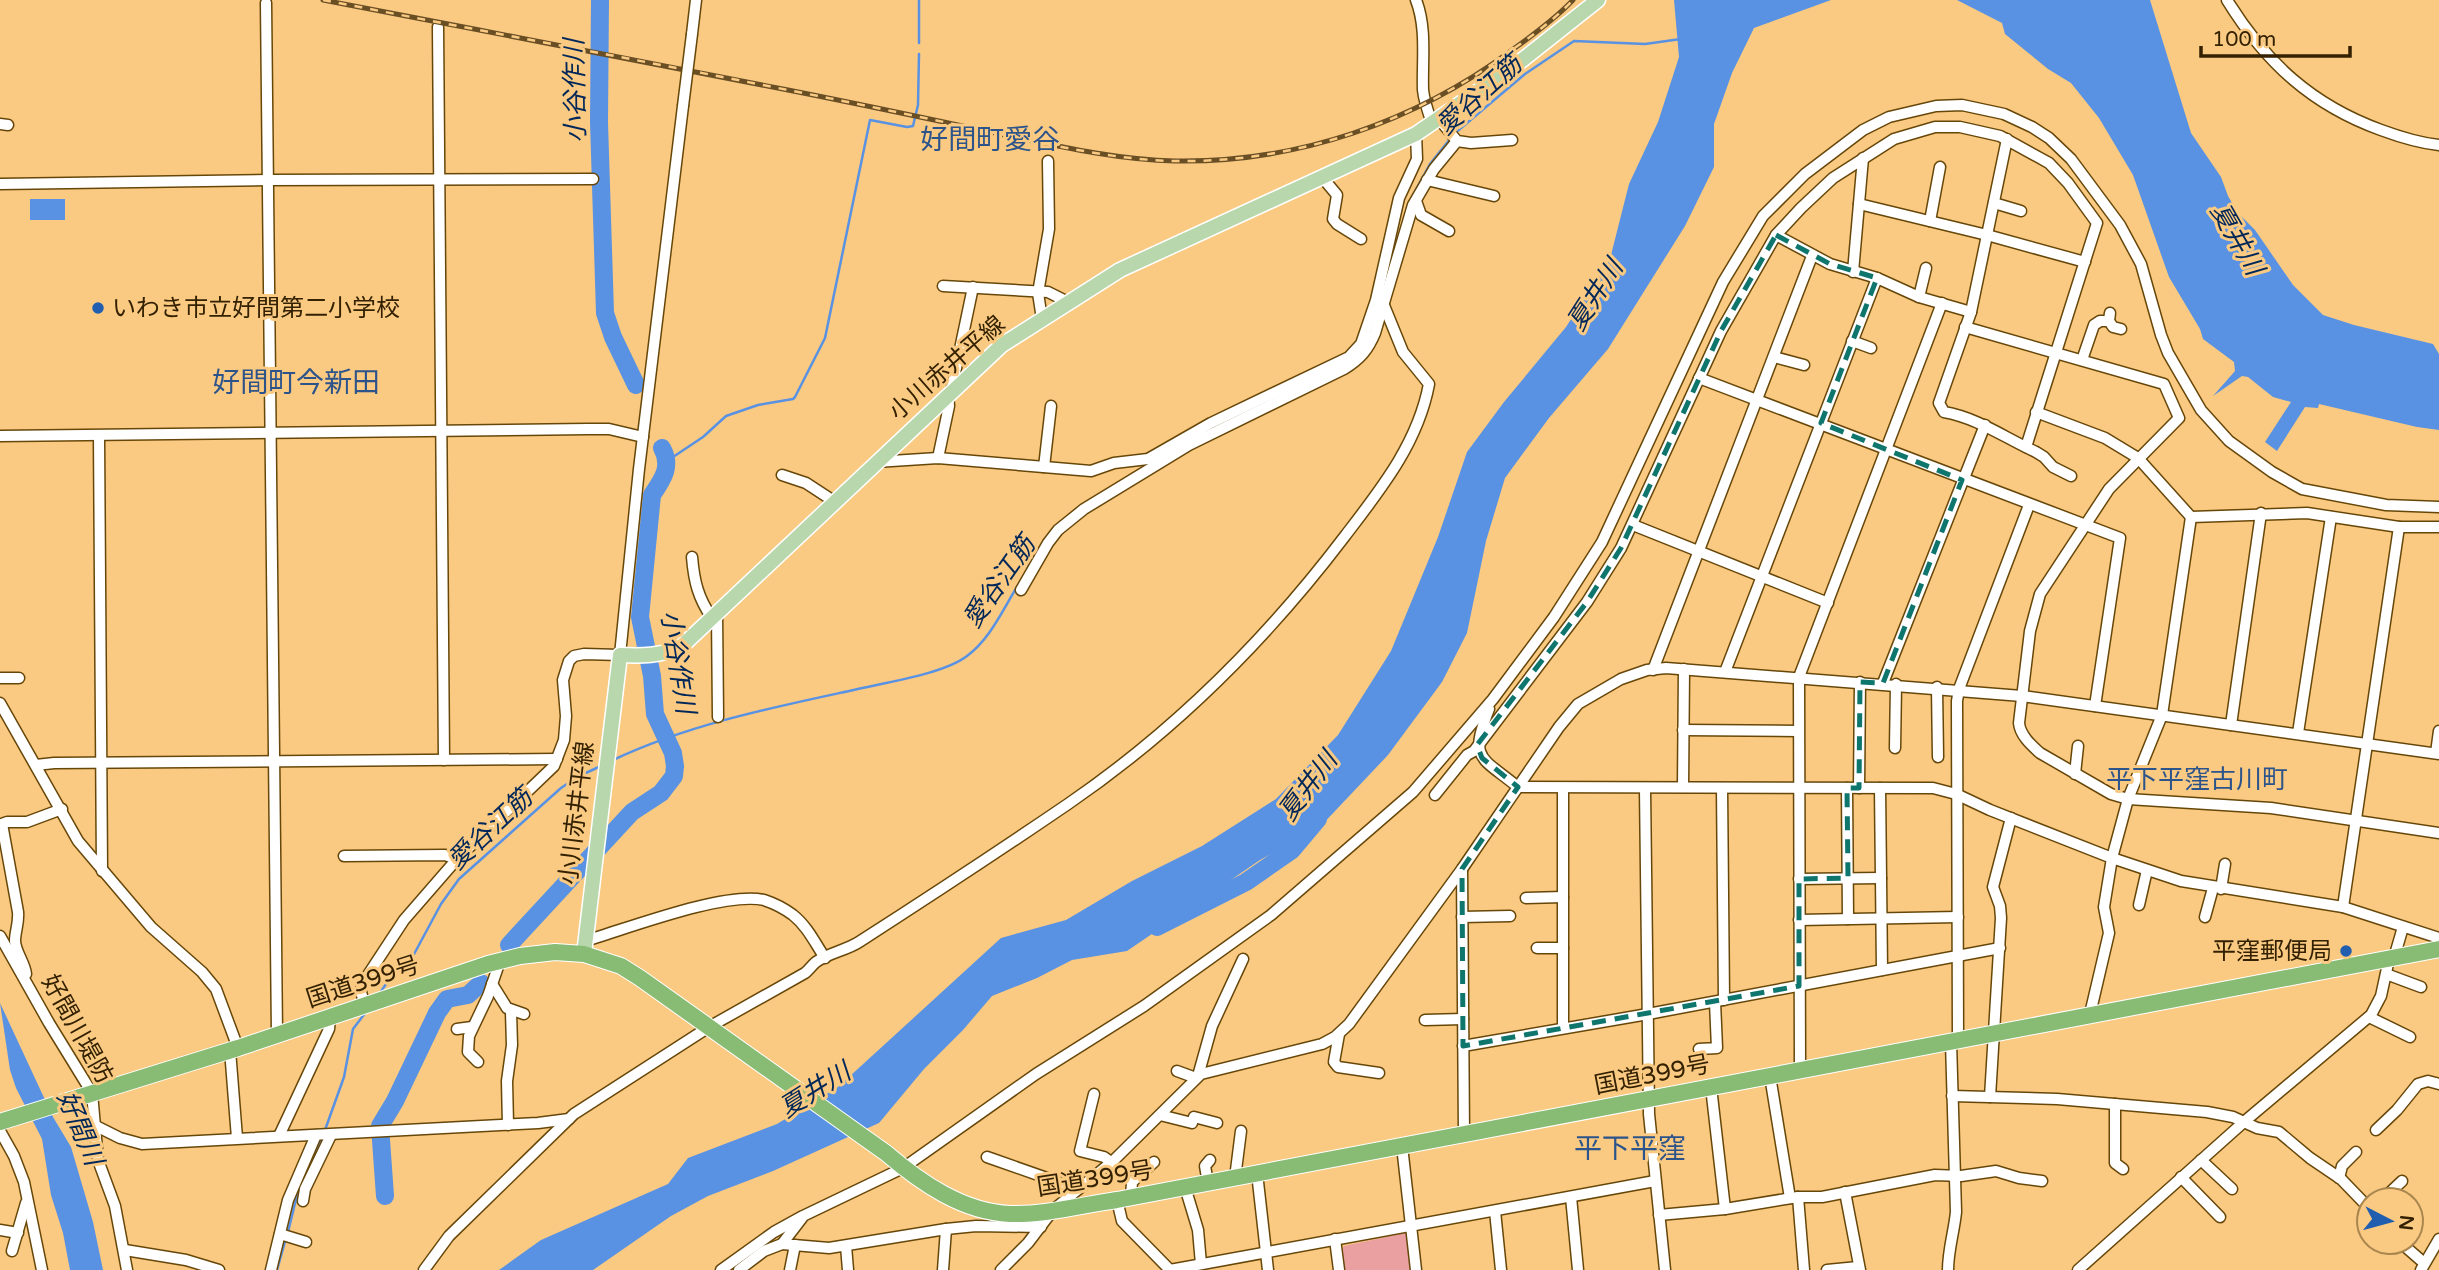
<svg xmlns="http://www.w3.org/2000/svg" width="2439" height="1270" viewBox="0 0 2439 1270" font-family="'Varela Round','Noto Sans JP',sans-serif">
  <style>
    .green { fill: #ea9fa1 }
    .water { fill: #5992e3 }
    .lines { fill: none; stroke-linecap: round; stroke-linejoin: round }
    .stream { stroke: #5992e3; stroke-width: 2.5 }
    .river { stroke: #5992e3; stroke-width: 18 }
    .minor-casing { stroke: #674709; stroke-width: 13 }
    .major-casing { stroke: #fff; stroke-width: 17 }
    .highway-casing { stroke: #fff; stroke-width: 18 }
    .minor { stroke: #fff; stroke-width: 10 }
    .major { stroke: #b8d7ac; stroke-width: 14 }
    .highway { stroke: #88bc74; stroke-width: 16 }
    .rail-casing { stroke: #6a4f25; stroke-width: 5 }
    .rail { stroke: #faca82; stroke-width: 2.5; stroke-dasharray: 8; stroke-linecap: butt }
    .minor-bridge-casing { stroke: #674709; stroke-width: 13; stroke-linecap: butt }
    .minor-bridge { stroke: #fff; stroke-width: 10 }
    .marked { fill: none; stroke: #0f766e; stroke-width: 5; stroke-dasharray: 14 9; stroke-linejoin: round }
    .poi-dot { fill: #215eaf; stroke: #faca82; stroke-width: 2.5 }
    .labels { text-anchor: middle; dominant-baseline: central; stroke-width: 6; stroke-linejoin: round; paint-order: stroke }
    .poi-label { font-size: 24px; fill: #332102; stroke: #faca82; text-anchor: start }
    .street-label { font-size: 24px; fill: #332102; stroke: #faca82 }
    .water-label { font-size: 26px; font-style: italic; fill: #012759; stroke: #faca82 }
    .neighbourhood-label { font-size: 26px; fill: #2d548a; stroke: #faca82 }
    .quarter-label { font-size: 28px; fill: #2d548a; stroke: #faca82 }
  </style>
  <rect width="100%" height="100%" fill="#faca82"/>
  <!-- green -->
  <path class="green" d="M1405 1233 1408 1236 1412 1270H1345L1342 1249 1344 1246Z"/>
  <!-- water -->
  <g class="water">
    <path d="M1674 0H1831L1754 28 1732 73 1714 124V167L1685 226 1608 349 1549 418 1505 478 1486 541 1467 633 1442 682 1388 755 1318 829 1260 860 1127 951 1072 960 1037 978 992 996 963 1030 924 1069 879 1123 773 1171 708 1196 671 1216 593 1270H499L541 1240 668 1184 688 1158 777 1124 838 1087 1001 938 1066 920 1132 881 1202 846 1276 799 1338 735 1391 651 1438 537 1467 452 1504 402 1566 327 1610 259 1629 184 1658 122 1679 57Z"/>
    <path d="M1957 0H2150L2191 133 2221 177 2228 196 2238 213 2255 230 2293 285 2323 315 2354 325 2433 344 2439 354V430L2417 427 2319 404 2318 408 2305 407 2277 451 2265 442 2291 402 2273 397 2248 377 2242 376 2213 396 2235 371 2234 362 2203 339 2200 329 2169 277 2133 175 2099 118 2071 83 2048 69 2005 34 2002 23Z"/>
    <rect x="30" y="199" width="35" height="21"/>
    <path d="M0 1003 53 1117 71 1147 93 1222 103 1270H70L63 1233 51 1195 42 1139 16 1088 10 1070Z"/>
  </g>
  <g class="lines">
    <!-- stream -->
    <g class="stream">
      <path d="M919 43V0"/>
      <path d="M1454 134 1525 74 1574 41 1645 44 1681 39"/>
      <path d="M1413 195 1430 164 1450 139"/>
      <path d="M667 456 673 457 703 437 726 416 758 405 793 399 795 397 825 338 870 120 907 127 913 126 918 105 919 54"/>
      <path d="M1027 569 1036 554"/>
      <path d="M613 760C687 725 770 708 849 691 881 683 942 675 967 656 990 639 1002 611 1017 587"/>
      <path d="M380 993 390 978 413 956 441 904 459 879 561 788 577 777 601 766"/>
      <path d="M325 1130 344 1077 353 1029 366 1012"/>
      <path d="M313 1155 321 1139"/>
      <path d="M288 1232 299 1187"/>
      <path d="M277 1270 286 1238"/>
    </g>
    <!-- river -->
    <g class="river">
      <path d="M600 0 599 122 605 313 613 337 636 385"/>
      <path d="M1157 927 1246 882 1292 850 1318 819"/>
      <path d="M509 945 632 812 661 793 674 776 675 766 673 753 655 714 652 676 640 617 652 495C663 479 672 466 662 448"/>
      <path d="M385 1196 380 1126 395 1101 437 1013 447 999 468 995 481 983"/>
    </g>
    <defs>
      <g id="minor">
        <path d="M1416 0C1427 28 1422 61 1423 90 1424 101 1428 112 1432 123"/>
        <path d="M2227 0C2266 63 2312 105 2381 130 2400 137 2419 143 2439 145"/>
        <path d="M266 3 277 1035"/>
        <path d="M438 27 444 760"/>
        <path d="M692 34 696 0"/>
        <path d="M1439 119 1457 141 1471 143 1512 140"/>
        <path d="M0 124 8 125"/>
        <path d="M2007 139 1971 312 1939 403 1944 412C1978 418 2005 438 2036 452L2044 457 2053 467 2071 476"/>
        <path d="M1322 177 1337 195 1333 219 1337 224 1361 239"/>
        <path d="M1427 180 1494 196"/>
        <path d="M0 184 268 180 593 179"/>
        <path d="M1416 201 1421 215 1449 231"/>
        <path d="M1994 203 2021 211"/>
        <path d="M1859 204 1987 235 2085 262"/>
        <path d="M1930 221 1940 167"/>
        <path d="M1776 235 1830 264 1877 278 1919 297 1971 312"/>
        <path d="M1853 272 1863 158"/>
        <path d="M943 286 1048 292 1068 302"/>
        <path d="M1919 297 1926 268"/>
        <path d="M2110 313 2109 321 2113 327 2121 329"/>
        <path d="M1042 319 1038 293 1049 229 1048 161"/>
        <path d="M1965 327 2164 384 2179 418 2109 489 2040 594 2030 631 2019 723C2020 735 2031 745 2040 753L2111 794 2128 799 2271 808 2439 833"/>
        <path d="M1852 341 1871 348"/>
        <path d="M1774 357 1804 365"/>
        <path d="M2082 360 2094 325 2100 321H2109"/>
        <path d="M1699 378 2120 538 2095 706"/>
        <path d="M951 392 973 287"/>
        <path d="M2036 412 2105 438 2138 458 2191 517"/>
        <path d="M0 436 588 429H609L643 437"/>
        <path d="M99 436 102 871"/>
        <path d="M938 458 949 406 948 394"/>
        <path d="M876 462 938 458 1091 471 1114 463 1148 459 1211 423 1349 357 1361 344 1376 300 1399 198 1417 159 1416 134"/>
        <path d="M1044 467 1051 406"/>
        <path d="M782 475 806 483 835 502"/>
        <path d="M2191 517 2307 513 2399 527H2439"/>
        <path d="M1633 525 1828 603"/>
        <path d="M692 557C694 581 698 598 712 618"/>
        <path d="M1021 590 1048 543 1058 530 1084 509 1189 445 1344 369C1360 359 1368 350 1375 333L1413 205 1434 169 1457 141"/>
        <path d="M717 613 718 717"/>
        <path d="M1653 670 1812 256"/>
        <path d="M1725 672 1877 278"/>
        <path d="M0 678H19"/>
        <path d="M1883 683 1985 425"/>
        <path d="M1937 687 1938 757"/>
        <path d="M0 703 78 841 151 927 202 972 216 989 238 1048"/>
        <path d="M1489 709C1469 760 1480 756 1518 787L1933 788 1956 794 1990 810 2112 858 2181 881 2343 907 2439 938"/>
        <path d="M2231 725 2261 513"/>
        <path d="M1683 730 1798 731"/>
        <path d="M2298 733 2331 517"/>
        <path d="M1895 748 1896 684"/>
        <path d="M2436 753 2439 731"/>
        <path d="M36 765 54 763 557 759"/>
        <path d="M2075 774 2078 746"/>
        <path d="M1683 787 1684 669"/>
        <path d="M1563 788V1028"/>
        <path d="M1722 788 1724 1000"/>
        <path d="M1847 788 1848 919"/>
        <path d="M1859 788 1860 682"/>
        <path d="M1880 788 1882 970"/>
        <path d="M1645 789 1649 1114 1665 1270"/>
        <path d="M1435 795 1467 755 1474 751 1587 602 1621 548 1721 331 1776 235 1801 208 1833 178 1894 139 1935 127H1960L2000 136 2049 163 2068 183 2097 223 2026 447"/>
        <path d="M344 856 445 855 457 859"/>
        <path d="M1462 869 1464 1134"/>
        <path d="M1799 879 1881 878"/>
        <path d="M2221 889 2225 864"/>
        <path d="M1526 898 1563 897"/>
        <path d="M2139 905 2147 870"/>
        <path d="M2343 907 2399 527"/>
        <path d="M1462 917 1510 916"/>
        <path d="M2205 917 2213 888"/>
        <path d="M1799 920 1958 917"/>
        <path d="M0 936 49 1023 92 1093 98 1160 115 1206 127 1270"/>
        <path d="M585 941C626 929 725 891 764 900 773 903 785 909 793 915 807 926 815 943 825 958"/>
        <path d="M1537 948H1563"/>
        <path d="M2394 958 2403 927"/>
        <path d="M26 974C25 963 15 951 15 941 15 931 19 924 18 912L2 824 7 822H27L62 809"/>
        <path d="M2386 974 2421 987"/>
        <path d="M492 984 507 1008 524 1014"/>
        <path d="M365 1006 361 992 362 984 404 920 457 859 554 766 564 740 566 716 563 680 569 661 574 656 584 654 620 655 639 469 683 106"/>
        <path d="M2090 1014 2109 933 2104 907 2112 858 2128 799 2162 715 2191 517"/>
        <path d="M2369 1017 2410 1037"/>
        <path d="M1425 1020 1463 1019"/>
        <path d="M457 1029 472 1027"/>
        <path d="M1339 1034 1334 1062 1338 1067 1379 1073"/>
        <path d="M1958 1040 1957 701 1959 689 2029 505"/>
        <path d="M1463 1046 1648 1014 2000 948"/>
        <path d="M1699 1049 1717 1048 1715 1002"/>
        <path d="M230 1050 237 1138"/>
        <path d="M478 1062 468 1052 469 1036 488 996 500 961"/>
        <path d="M1800 1070 1799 677 1942 303"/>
        <path d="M1177 1071 1196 1078"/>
        <path d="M1198 1076 1212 1026 1243 959"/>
        <path d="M1770 1076 1790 1198"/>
        <path d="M1711 1087 1725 1209"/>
        <path d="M1094 1094 1080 1151 1104 1157 1111 1162"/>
        <path d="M1952 1096 2057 1099 2207 1112 2233 1117 2257 1128 2279 1132 2310 1158 2341 1179 2369 1208"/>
        <path d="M1990 1097 2001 918 2000 906 1993 887 2011 818"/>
        <path d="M2115 1104V1163L2123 1169"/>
        <path d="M1160 1115 1192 1123 1194 1117 1217 1123"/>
        <path d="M508 1125 507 1081 512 1045 511 1012"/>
        <path d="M96 1126 120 1138 142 1144 538 1123 569 1119"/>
        <path d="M2376 1130 2397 1110 2418 1084 2428 1081 2439 1084"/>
        <path d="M0 1131 14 1156 24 1182 42 1270"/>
        <path d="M279 1136 329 1029 330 1018"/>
        <path d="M1402 1146 1416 1270"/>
        <path d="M987 1157 1078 1189"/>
        <path d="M2201 1160 2232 1189"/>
        <path d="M1257 1173 1268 1270"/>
        <path d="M2181 1177 2220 1217"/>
        <path d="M1235 1178 1241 1131"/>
        <path d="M2339 1178 2342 1166 2356 1152"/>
        <path d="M1208 1183 1205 1166 1210 1160"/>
        <path d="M1185 1187 1198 1230 1201 1264"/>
        <path d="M1845 1192 1860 1270"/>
        <path d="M1131 1197 1132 1182 1154 1162"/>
        <path d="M1571 1197 1578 1270"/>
        <path d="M1798 1197 1804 1270"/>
        <path d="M1117 1200 1122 1221 1170 1270 1655 1181"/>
        <path d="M2382 1200 2402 1181"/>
        <path d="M303 1201 305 1189 331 1135"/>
        <path d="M1495 1211 1501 1270"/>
        <path d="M1659 1215 1725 1209 1798 1197H1822L1935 1175 1961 1176 1996 1171 2019 1178 2042 1181"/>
        <path d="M802 1218 782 1244 829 1248 946 1229 976 1226 1041 1227"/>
        <path d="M0 1230 18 1233"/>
        <path d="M280 1234 306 1242"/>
        <path d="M1335 1239 1339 1270"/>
        <path d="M2400 1242 2424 1263"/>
        <path d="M846 1246 848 1270"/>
        <path d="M125 1250 186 1260 219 1270"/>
        <path d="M12 1251 26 1203"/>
        <path d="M271 1270 288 1200 316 1135"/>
        <path d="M424 1270 449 1236 574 1114 709 1027 805 973C809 970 812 965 816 962 828 953 847 950 859 942 929 897 999 851 1068 804 1176 730 1266 640 1345 536 1381 489 1418 443 1429 384L1403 352 1383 303"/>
        <path d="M721 1270 774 1232 803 1216 903 1168 1036 1074 1144 1006 1271 915 1413 792 1493 699 1554 617 1602 542 1723 282 1763 216 1805 174 1863 130 1889 117 1936 106 1962 105 2004 114 2032 127 2049 138 2071 159 2120 225 2141 264 2161 335 2168 353 2201 410 2229 441 2272 472 2302 489 2386 505 2439 507"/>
        <path d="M739 1270 764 1251 782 1244"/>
        <path d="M790 1270 795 1245"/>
        <path d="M943 1270 946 1229"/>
        <path d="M1001 1270 1028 1243 1053 1210 1113 1161 1201 1074 1322 1044 1335 1037 1349 1024 1462 869 1559 727 1578 704 1621 679 1647 670 1666 668 2022 696 2439 754"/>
        <path d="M1827 1270 1858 1267"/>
        <path d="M1948 1270C1948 1250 1954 1232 1956 1212L1951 1042"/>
        <path d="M2078 1270 2245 1121 2371 1015 2381 996 2389 959"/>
        <path d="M2421 1270 2439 1239"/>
      </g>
      <path id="major" d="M584 954 620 655C642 656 660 656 681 647L1002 345 1120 270 1416 134 1516 65 1598 0"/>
      <path id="highway" d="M0 1122 238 1048 488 964 520 956 555 952 584 954 621 966 640 978 886 1153C921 1183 963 1212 1010 1214 1045 1215 1082 1205 1117 1200L2439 949"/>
    </defs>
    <!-- minor casing -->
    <use href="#minor" class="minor-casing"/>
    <!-- major casing -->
    <use href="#major" class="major-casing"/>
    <!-- highway casing -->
    <use href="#highway" class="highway-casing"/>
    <!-- minor -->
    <use href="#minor" class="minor"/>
    <!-- major -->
    <use href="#major" class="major"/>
    <!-- highway -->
    <use href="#highway" class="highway"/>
    <defs>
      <path id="rail" d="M323 0C478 30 633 59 788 90 859 104 930 119 1000 134 1057 146 1117 160 1175 161 1297 163 1415 122 1512 50 1533 35 1555 19 1573 0"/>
    </defs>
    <!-- rail casing -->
    <use href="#rail" class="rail-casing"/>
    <!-- rail -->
    <use href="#rail" class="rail"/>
    <defs>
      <path id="minor-bridge" d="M683 106 692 34"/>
    </defs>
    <!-- minor-bridge casing -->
    <use href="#minor-bridge" class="minor-bridge-casing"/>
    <!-- minor-bridge -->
    <use href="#minor-bridge" class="minor-bridge"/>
  </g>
  <!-- marked area -->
  <path class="marked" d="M1776 235 1830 264 1877 278 1821 423 1962 480 1883 683 1860 682 1859 788H1847L1848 878 1799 879V986L1463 1046 1462 869 1518 787 1482 758 1477 745 1587 602 1621 548 1721 331Z"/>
  <!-- markers -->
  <g class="poi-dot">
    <circle cx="98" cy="308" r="7"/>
    <circle cx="2346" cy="951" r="7"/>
  </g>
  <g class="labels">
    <!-- poi labels -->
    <g class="poi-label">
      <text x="112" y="308">いわき市立好間第二小学校</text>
      <text x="2332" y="951" text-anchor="end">平窪郵便局</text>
    </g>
    <!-- street labels -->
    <g class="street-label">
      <text transform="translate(947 368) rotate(-41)">小川赤井平線</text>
      <text transform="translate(577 813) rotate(-83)">小川赤井平線</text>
      <text transform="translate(363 982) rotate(-18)">国道399号</text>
      <text transform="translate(77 1029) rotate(61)">好間川堤防</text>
      <text transform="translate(1652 1075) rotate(-11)">国道399号</text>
      <text transform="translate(1095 1179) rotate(-9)">国道399号</text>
    </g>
    <!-- water labels -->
    <g class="water-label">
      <text transform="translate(575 91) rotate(-91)">小谷作川</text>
      <text transform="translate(1479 95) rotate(-42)">愛谷江筋</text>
      <text transform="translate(2237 239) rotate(60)">夏井川</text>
      <text transform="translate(1595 295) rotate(-57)">夏井川</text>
      <text transform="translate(999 582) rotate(-55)">愛谷江筋</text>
      <text transform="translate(678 662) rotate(81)">小谷作川</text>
      <text transform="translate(1308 786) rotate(-53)">夏井川</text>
      <text transform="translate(490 829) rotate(-43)">愛谷江筋</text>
      <text transform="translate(815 1090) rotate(-32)">夏井川</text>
      <text transform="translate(80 1128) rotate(67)">好間川</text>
    </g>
    <!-- neighbourhood labels -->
    <g class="neighbourhood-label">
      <text x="2197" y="779">平下平窪古川町</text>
    </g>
    <!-- quarter labels -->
    <g class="quarter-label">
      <text x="990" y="140">好間町愛谷</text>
      <text x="296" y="383">好間町今新田</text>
      <text x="1630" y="1149">平下平窪</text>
    </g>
  </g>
  <!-- north arrow -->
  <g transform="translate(2390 1221) rotate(96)"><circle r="33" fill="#faca82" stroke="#aa864f" stroke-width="2"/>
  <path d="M0-5L12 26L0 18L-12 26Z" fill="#215eaf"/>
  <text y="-10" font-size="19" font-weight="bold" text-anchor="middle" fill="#332102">N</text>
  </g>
  <!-- scale -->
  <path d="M2201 46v10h149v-10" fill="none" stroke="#332102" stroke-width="3.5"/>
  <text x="2212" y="46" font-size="21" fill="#332102" stroke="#faca82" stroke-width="5" paint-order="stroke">100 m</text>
</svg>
